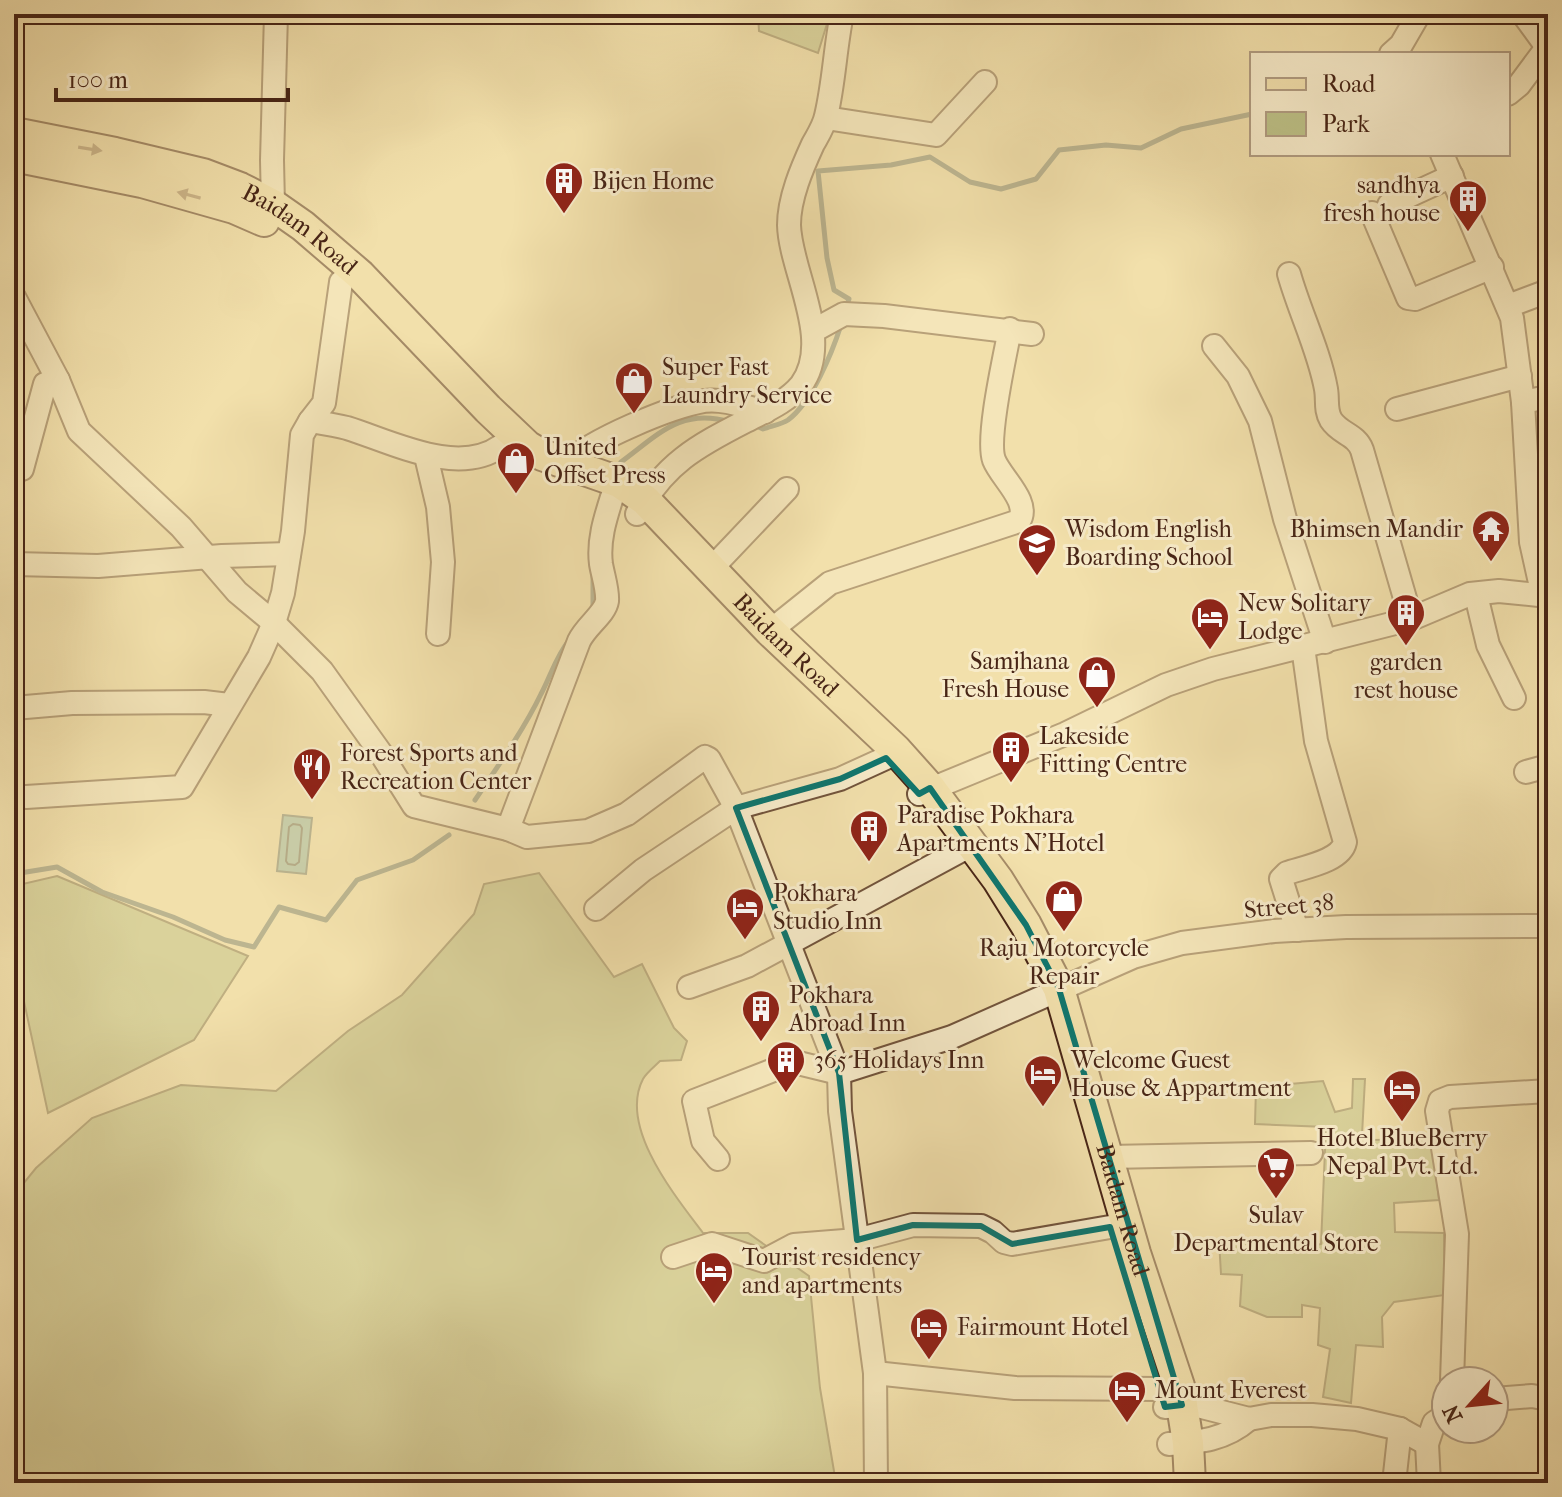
<svg xmlns="http://www.w3.org/2000/svg" width="1562" height="1497" viewBox="0 0 1562 1497" font-family="'IM FELL French Canon',serif">
  <style>
    .green { fill: #bdc187; stroke: #82734e; stroke-width: 2 }
    .water { fill: #9bbdac; stroke: #7a8070; stroke-width: 2 }
    .lines { fill: none; stroke-linecap: round; stroke-linejoin: round }
    .shore { stroke: #727161; stroke-width: 2 }
    .stream { stroke: #7a8070; stroke-width: 5 }
    .minor-casing { stroke: #72543c; stroke-width: 26 }
    .major-casing { stroke: #482516; stroke-width: 34 }
    .minor { stroke: #f7ebc9; stroke-width: 22 }
    .major { stroke: #f2e0ac; stroke-width: 30 }
    .oneway { fill: #9d8261 }
    .marked { fill: none; stroke: #0f766e; stroke-width: 6; stroke-linejoin: round }
    .labels { text-anchor: middle; dominant-baseline: central; stroke-width: 6; stroke-linejoin: round; paint-order: stroke }
    .poi-label { font-size: 24px; fill: #482516; stroke: #f7ebc9; text-anchor: start }
    .street-label { font-size: 24px; fill: #482516; stroke: #f7ebc9 }
  </style>
  <rect width="100%" height="100%" fill="#f2e0ac"/>
  <filter id="stains"><feTurbulence type="fractalNoise" baseFrequency=".0025" numOctaves="4"/><feColorMatrix values="0 0 0 0 .2 0 0 0 0 .09 0 0 0 0 .02 0 0 0 .5 -.17"/></filter>
  <radialGradient id="worn" r=".72"><stop offset=".6" stop-color="#630" stop-opacity="0"/><stop offset="1" stop-color="#630" stop-opacity=".3"/></radialGradient>
  <!-- green -->
  <g class="green">
    <path d="M758 14H830L818 53 759 31Z"/>
    <path d="M539 873 614 977 642 964 674 1028 687 1041 681 1060 660 1061C655 1066 646 1073 643 1079 618 1127 676 1197 703 1233H748L809 1276 820 1388 836 1483H14V1195L36 1168 92 1118 181 1085 276 1091 348 1031 402 995 474 914 484 884Z"/>
    <path d="M57 876 248 956 194 1040 48 1113 14 955V886Z"/>
    <path d="M1353 1079H1365L1362 1135 1371 1140 1432 1139 1439 1200 1394 1203 1395 1232 1444 1233 1445 1295 1394 1302 1382 1317 1383 1347 1356 1345 1351 1403 1323 1397 1330 1349 1318 1345 1320 1308 1302 1305V1317H1267L1240 1306 1242 1275 1221 1274 1219 1240 1313 1246 1321 1244 1326 1127 1255 1124 1256 1087 1323 1081 1335 1112 1352 1108Z"/>
  </g>
  <!-- water -->
  <path class="water" d="M283 815 312 818 306 874 277 871Z"/>
  <g class="lines">
    <!-- shore -->
    <path class="shore" d="M293 824 300 825 302 828 299 862 295 865 288 864 286 861 289 827Z"/>
    <!-- stream -->
    <g class="stream">
      <path d="M846 308 849 299 834 290 827 258 818 171 891 165 930 157 970 182 1001 189 1036 179 1059 150 1106 145 1141 148 1181 129 1252 114"/>
      <path d="M754 425 763 429C771 426 782 424 788 420 812 402 832 353 841 325"/>
      <path d="M621 462C658 435 681 407 730 422"/>
      <path d="M593 576V610"/>
      <path d="M475 800C498 766 523 731 541 694 551 675 556 656 570 639"/>
      <path d="M14 874 57 867 102 892 173 917 225 940 254 947 279 907 326 920 357 880 413 860 449 835"/>
    </g>
    <defs>
      <g id="minor">
        <path d="M1523 14 1547 47"/>
        <path d="M1391 54 1401 45 1419 14"/>
        <path d="M1508 94 1519 85 1548 46"/>
        <path d="M826 118 936 135 985 82"/>
        <path d="M1442 154 1512 318 1523 402 1531 542 1543 596"/>
        <path d="M273 205 272 160 276 14"/>
        <path d="M1389 205 1452 176"/>
        <path d="M1372 213 1408 298 1415 299 1492 267"/>
        <path d="M1289 274C1300 313 1319 350 1326 389 1328 400 1325 410 1331 420 1340 434 1356 434 1362 450L1411 619"/>
        <path d="M341 282 324 403 310 421C322 423 335 425 347 428 392 442 458 477 501 446"/>
        <path d="M14 297 58 380 79 431 181 527 237 592 274 623 322 671 380 752 414 806 508 829 527 837 588 831 627 814 705 757 709 759 736 808 840 779 886 758"/>
        <path d="M1508 306 1548 291"/>
        <path d="M813 331 844 314 884 316 1032 334"/>
        <path d="M1214 346 1238 376 1260 421 1285 519 1325 642"/>
        <path d="M1523 402 1548 397"/>
        <path d="M1397 409 1520 376"/>
        <path d="M426 456 438 507 443 562 438 634"/>
        <path d="M568 463C591 440 670 407 704 401 723 398 746 407 765 412"/>
        <path d="M22 469 45 384 58 380"/>
        <path d="M637 514C664 464 697 446 746 421 765 411 787 402 801 385 834 341 790 271 789 225 789 198 802 168 813 144 818 135 824 126 826 116 834 83 835 48 842 14"/>
        <path d="M14 564 98 566 222 556 289 554"/>
        <path d="M712 568 787 489"/>
        <path d="M1476 595 1488 645 1514 698"/>
        <path d="M770 631 830 583 1019 521C1031 502 1001 478 994 460 986 438 1005 356 1010 329"/>
        <path d="M14 708 72 703 204 702 229 705"/>
        <path d="M1526 772 1548 766"/>
        <path d="M919 794 1065 734 1166 685 1213 669 1411 619 1470 594 1499 591 1548 596"/>
        <path d="M26 797 182 787 259 657 274 623 283 593 293 531 302 435 310 421"/>
        <path d="M508 829 579 641C586 626 605 614 607 601 608 590 603 576 601 564 598 541 605 519 612 497"/>
        <path d="M596 909 643 870 736 808 839 1073 840 1111 875 1373 876 1483"/>
        <path d="M1297 930 1281 879 1287 873C1305 867 1341 861 1345 842L1316 741 1303 647"/>
        <path d="M689 987 747 966 960 851"/>
        <path d="M1109 1157 1311 1153"/>
        <path d="M718 1159 703 1141 694 1101 794 1062 839 1073 952 1037 1133 957 1182 943 1274 931 1346 927 1548 926"/>
        <path d="M673 1257 712 1244 764 1261 794 1245 857 1240 913 1225 981 1226 993 1232 1004 1242 1012 1244 1110 1227"/>
        <path d="M875 1373 1015 1388 1161 1389"/>
        <path d="M1452 1381 1457 1234 1437 1111 1440 1101 1450 1097 1548 1091"/>
        <path d="M1494 1399 1532 1396 1548 1399"/>
        <path d="M1165 1407 1198 1406 1249 1419 1271 1415H1312L1357 1419 1400 1429 1427 1444 1434 1423 1446 1415"/>
        <path d="M1169 1444C1200 1442 1225 1440 1249 1419"/>
        <path d="M1427 1444 1429 1483"/>
        <path d="M1394 1483 1400 1429"/>
      </g>
      <g id="major">
        <path id="s1" d="M14 133 115 153 203 174 240 188 273 205 303 226 360 275 488 409 527 446 542 455 619 482 645 500 770 631 896 750 930 788 998 880 1026 925 1059 989 1135 1253 1179 1386 1188 1443 1190 1483"/>
        <path d="M14 156 142 182 234 208 264 221"/>
      </g>
    </defs>
    <!-- minor casing -->
    <use href="#minor" class="minor-casing"/>
    <!-- major casing -->
    <use href="#major" class="major-casing"/>
    <!-- minor -->
    <use href="#minor" class="minor"/>
    <!-- major -->
    <use href="#major" class="major"/>
  </g>
  <!-- one-way arrows -->
  <defs><path id="oneway-solid" d="M-6-.8H1V-3.2L6.5 0L1 3.2V.8H-6Z" transform="scale(2)"/></defs>
  <g class="oneway">
    <use href="#oneway-solid" transform="translate(90 149) rotate(9)"/>
    <use href="#oneway-solid" transform="translate(189 195) rotate(-165)"/>
  </g>
  <!-- marked area -->
  <path d="M0 0H1562V1497H0ZM886 758 919 794 930 788 1026 925 1059 989 1182 1405 1165 1407 1110 1227 1012 1244 981 1226 913 1225 857 1240 839 1073 736 808 840 779Z" fill="#f2e0ac" fill-opacity=".55" fill-rule="evenodd"/>
  <path class="marked" d="M886 758 919 794 930 788 1026 925 1059 989 1182 1405 1165 1407 1110 1227 1012 1244 981 1226 913 1225 857 1240 839 1073 736 808 840 779Z"/>
  <!-- icons -->
  <defs>
    <symbol id="building-pin" viewBox="-11 -11 22 30"><path d="M0 17L-7.5 6A9.5 9.5 0 1 1 7.5 6Z" fill="#8f2418" stroke="#f7ebc9"/><path d="M-4-6H4V6H1V3H-1V6H-4ZM-2.5-4.3h1.7v1.8h-1.7ZM.8-4.3h1.7v1.8H.8ZM-2.5-1h1.7V.8h-1.7ZM.8-1h1.7V.8H.8Z" fill="#fff"/></symbol>
    <symbol id="shop-pin" viewBox="-11 -11 22 30"><path d="M0 17L-7.5 6A9.5 9.5 0 1 1 7.5 6Z" fill="#8f2418" stroke="#f7ebc9"/><path d="M-5-2.5h2.3a2.7 3.5 0 0 1 5.4 0H5L5.5 6h-11ZM-1.5-2.5h3a1.5 2.3 0 0 0-3 0Z" fill="#fff"/></symbol>
    <symbol id="temple-pin" viewBox="-11 -11 22 30"><path d="M0 17L-7.5 6A9.5 9.5 0 1 1 7.5 6Z" fill="#8f2418" stroke="#f7ebc9"/><path d="M0-6L5-2H3V0L6.5 2.5H4V6H1.5V3h-3V6H-4V2.5H-6.5L-3 0V-2H-5Z" fill="#fff"/></symbol>
    <symbol id="school-pin" viewBox="-11 -11 22 30"><path d="M0 17L-7.5 6A9.5 9.5 0 1 1 7.5 6Z" fill="#8f2418" stroke="#f7ebc9"/><path d="M0-5L7-2L0 1L-7-2ZM-4 1L0 2.5L4 1V4Q0 6-4 4Z" fill="#fff"/></symbol>
    <symbol id="hotel-pin" viewBox="-11 -11 22 30"><path d="M0 17L-7.5 6A9.5 9.5 0 1 1 7.5 6Z" fill="#8f2418" stroke="#f7ebc9"/><path d="M-6-4.5h1.5V1H6V5H4.5V3h-9V5H-6ZM-4 0a1.8 1.8 0 1 1 3.6 0ZM.5 0V-2.5h3Q6-2.5 6 0Z" fill="#fff"/></symbol>
    <symbol id="restaurant-pin" viewBox="-11 -11 22 30"><path d="M0 17L-7.5 6A9.5 9.5 0 1 1 7.5 6Z" fill="#8f2418" stroke="#f7ebc9"/><path d="M-5-6h1v4h1v-4h1v4h1v-4h1v5L-1.5 .5V6h-2V.5L-5-1ZM5-6V6H3V1.5H1.5Q1.5-4 5-6Z" fill="#fff"/></symbol>
    <symbol id="supermarket-pin" viewBox="-11 -11 22 30"><path d="M0 17L-7.5 6A9.5 9.5 0 1 1 7.5 6Z" fill="#8f2418" stroke="#f7ebc9"/><path d="M-6-5.5h2.5l.6 2H6L4.5 2H-2.5L-4.4-4H-6ZM-1.5 3.2a1.3 1.3 0 1 0 .1 0ZM3 3.2a1.3 1.3 0 1 0 .1 0Z" fill="#fff"/></symbol>
  </defs>
  <g fill-rule="evenodd">
    <use href="#building-pin" x="542" y="159" width="44" height="60"/>
    <use href="#building-pin" x="1446" y="177" width="44" height="60"/>
    <use href="#shop-pin" x="612" y="359" width="44" height="60"/>
    <use href="#shop-pin" x="494" y="439" width="44" height="60"/>
    <use href="#temple-pin" x="1469" y="507" width="44" height="60"/>
    <use href="#school-pin" x="1015" y="521" width="44" height="60"/>
    <use href="#building-pin" x="1384" y="591" width="44" height="60"/>
    <use href="#hotel-pin" x="1188" y="595" width="44" height="60"/>
    <use href="#shop-pin" x="1075" y="653" width="44" height="60"/>
    <use href="#building-pin" x="989" y="728" width="44" height="60"/>
    <use href="#restaurant-pin" x="290" y="745" width="44" height="60"/>
    <use href="#building-pin" x="847" y="807" width="44" height="60"/>
    <use href="#shop-pin" x="1042" y="877" width="44" height="60"/>
    <use href="#hotel-pin" x="723" y="885" width="44" height="60"/>
    <use href="#building-pin" x="739" y="987" width="44" height="60"/>
    <use href="#building-pin" x="764" y="1038" width="44" height="60"/>
    <use href="#hotel-pin" x="1021" y="1052" width="44" height="60"/>
    <use href="#hotel-pin" x="1380" y="1067" width="44" height="60"/>
    <use href="#supermarket-pin" x="1254" y="1144" width="44" height="60"/>
    <use href="#hotel-pin" x="692" y="1249" width="44" height="60"/>
    <use href="#hotel-pin" x="907" y="1305" width="44" height="60"/>
    <use href="#hotel-pin" x="1105" y="1368" width="44" height="60"/>
  </g>
  <g class="labels">
    <!-- poi labels -->
    <g class="poi-label">
      <text x="592" y="181">Bijen Home</text>
      <text x="1440" y="185" text-anchor="end">sandhya<tspan x="1440" dy="28">fresh house</tspan></text>
      <text x="662" y="367">Super Fast<tspan x="662" dy="28">Laundry Service</tspan></text>
      <text x="544" y="447">United<tspan x="544" dy="28">Offset Press</tspan></text>
      <text x="1065" y="529">Wisdom English<tspan x="1065" dy="28">Boarding School</tspan></text>
      <text x="1463" y="529" text-anchor="end">Bhimsen Mandir</text>
      <text x="1238" y="603">New Solitary<tspan x="1238" dy="28">Lodge</tspan></text>
      <text x="1069" y="661" text-anchor="end">Samjhana<tspan x="1069" dy="28">Fresh House</tspan></text>
      <text x="1406" y="662" text-anchor="middle">garden<tspan x="1406" dy="28">rest house</tspan></text>
      <text x="1039" y="736">Lakeside<tspan x="1039" dy="28">Fitting Centre</tspan></text>
      <text x="340" y="753">Forest Sports and<tspan x="340" dy="28">Recreation Center</tspan></text>
      <text x="897" y="815">Paradise Pokhara<tspan x="897" dy="28">Apartments N'Hotel</tspan></text>
      <text x="773" y="893">Pokhara<tspan x="773" dy="28">Studio Inn</tspan></text>
      <text x="1064" y="948" text-anchor="middle">Raju Motorcycle<tspan x="1064" dy="28">Repair</tspan></text>
      <text x="789" y="995">Pokhara<tspan x="789" dy="28">Abroad Inn</tspan></text>
      <text x="814" y="1060">365 Holidays Inn</text>
      <text x="1071" y="1060">Welcome Guest<tspan x="1071" dy="28">House &amp; Appartment</tspan></text>
      <text x="1402" y="1138" text-anchor="middle">Hotel BlueBerry<tspan x="1402" dy="28">Nepal Pvt. Ltd.</tspan></text>
      <text x="1276" y="1215" text-anchor="middle">Sulav<tspan x="1276" dy="28">Departmental Store</tspan></text>
      <text x="742" y="1257">Tourist residency<tspan x="742" dy="28">and apartments</tspan></text>
      <text x="957" y="1327">Fairmount Hotel</text>
      <text x="1155" y="1390">Mount Everest</text>
    </g>
    <!-- street labels -->
    <g class="street-label">
      <text stroke="none"><textPath href="#s1" startOffset="306">Baidam Road</textPath></text>
      <text stroke="none"><textPath href="#s1" startOffset="954">Baidam Road</textPath></text>
      <text transform="translate(1289 906) rotate(-5)">Street 38</text>
      <text stroke="none"><textPath href="#s1" startOffset="1626">Baidam Road</textPath></text>
    </g>
  </g>
  <!-- margin -->
  <rect width="1562" height="1497" fill="none" stroke="#f2e0ac" stroke-width="48"/>
  <rect x="16" y="16" width="1530" height="1465" fill="none" stroke="#482516" stroke-width="4"/>
  <rect x="24" y="24" width="1514" height="1449" fill="none" stroke="#482516" stroke-width="2"/>
  <!-- legend -->
  <rect x="1250" y="52" width="260" height="104" fill="#f7ebc9" stroke="#b19c81" stroke-width="2"/>
  <rect x="1266" y="78" width="40" height="12" fill="#f2e0ac" stroke="#b19c81" stroke-width="2"/>
  <text x="1322" y="92" font-size="24" fill="#482516">Road</text>
  <rect x="1266" y="112" width="40" height="24" fill="#bdc187" stroke="#b19c81" stroke-width="2"/>
  <text x="1322" y="132" font-size="24" fill="#482516">Park</text>
  <!-- north arrow -->
  <g transform="translate(1470 1405) rotate(243)"><circle r="38" fill="#f7ebc9" stroke="#b19c81" stroke-width="2"/>
  <path d="M0-6L14 30L0 20L-14 30Z" fill="#8f2418"/>
  <text y="-12" font-size="22" font-weight="bold" text-anchor="middle" fill="#482516">N</text>
  </g>
  <!-- scale -->
  <path d="M56 88v12h232v-12" fill="none" stroke="#482516" stroke-width="4"/>
  <text x="68" y="88" font-size="24" fill="#482516" stroke="#f7ebc9" stroke-width="6" paint-order="stroke">100 m</text>
  <rect width="100%" height="100%" filter="url(#stains)"/>
  <rect width="100%" height="100%" fill="url(#worn)"/>
</svg>
